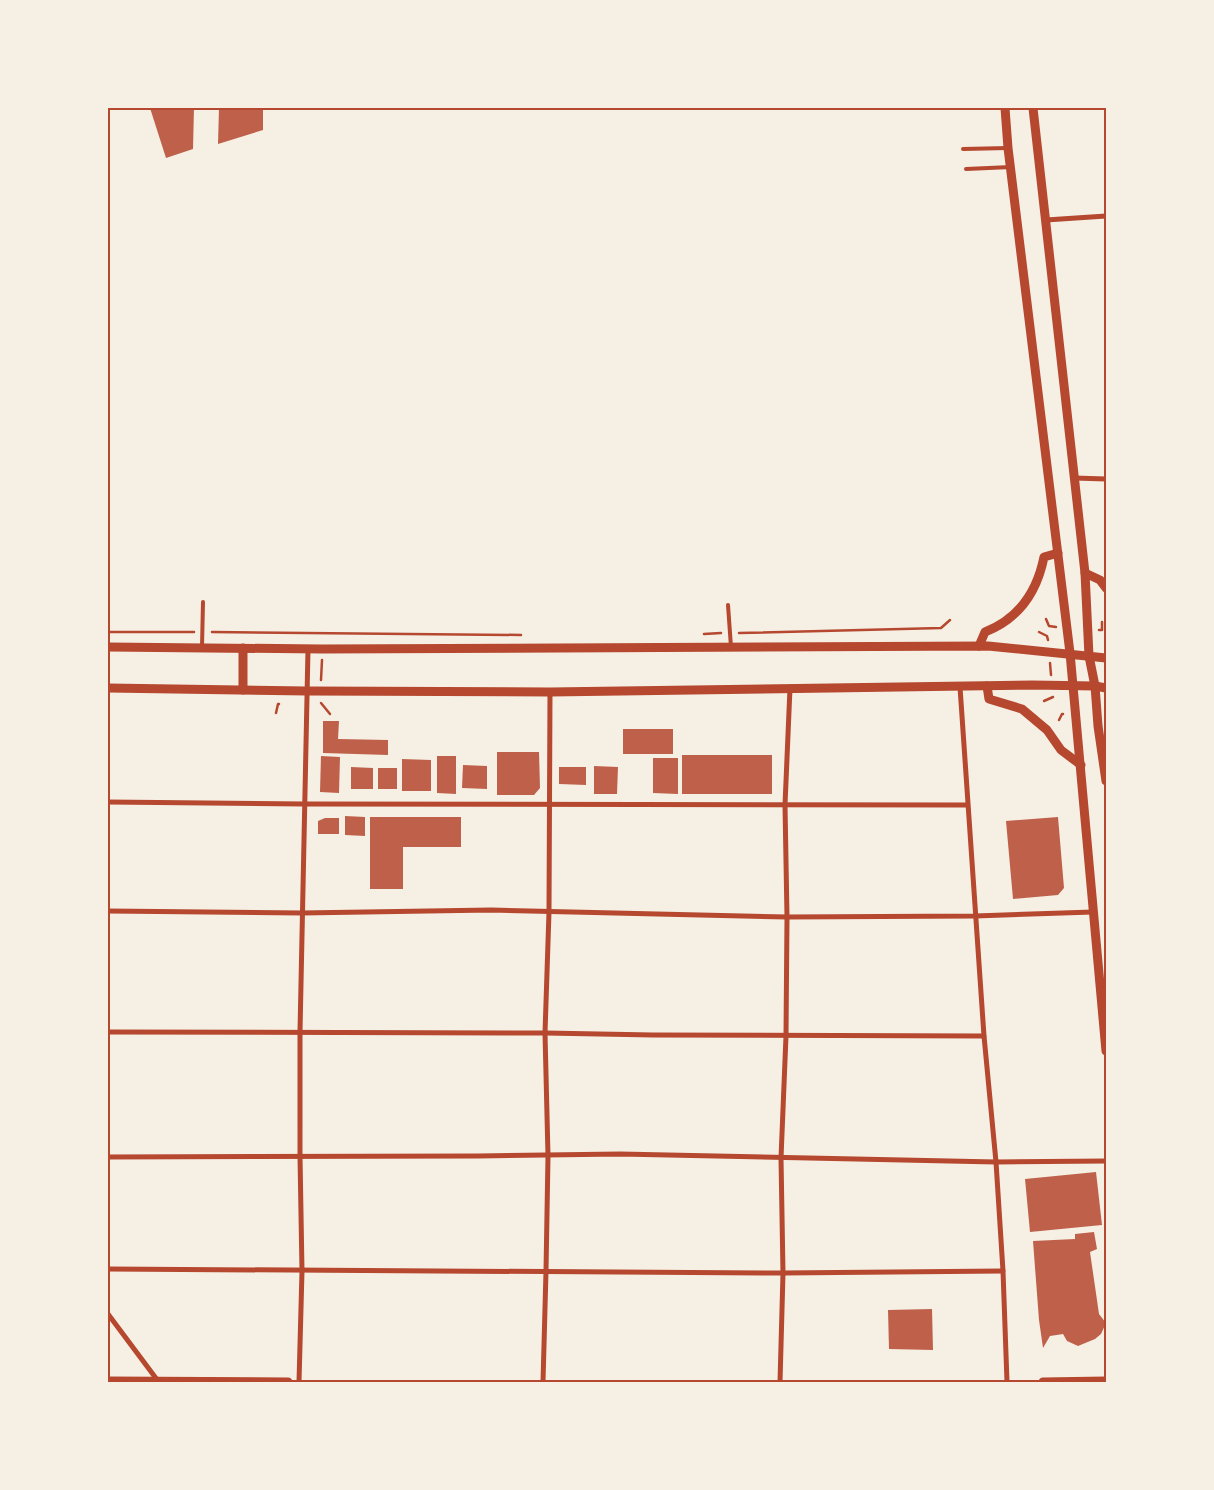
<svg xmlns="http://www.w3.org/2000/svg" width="1214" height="1490" viewBox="0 0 1214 1490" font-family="'Crimson Pro',serif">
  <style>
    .building { fill: #bf614a }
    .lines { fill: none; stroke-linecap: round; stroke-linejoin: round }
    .path { stroke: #b5482f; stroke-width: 2.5 }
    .service { stroke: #b5482f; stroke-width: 4 }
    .minor { stroke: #b5482f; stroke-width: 5 }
    .tertiary { stroke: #b5482f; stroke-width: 9 }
    .neatline { fill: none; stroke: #b5482f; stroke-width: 2 }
  </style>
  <rect width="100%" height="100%" fill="#f6efe4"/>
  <!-- building -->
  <g class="building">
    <path d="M150 108H194L193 149 166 158Z"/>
    <path d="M219 108H263V130L218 144Z"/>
    <path d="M323 721H339L338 739 388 740V755L323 753Z"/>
    <rect x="623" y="729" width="50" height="25"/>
    <path d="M497 752H539L540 788 534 795H497Z"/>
    <rect x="682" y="755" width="90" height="39"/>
    <path d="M321 756 340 757 339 793 320 792Z"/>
    <path d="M437 756H456V794L437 793Z"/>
    <path d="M653 758H678V794L653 793Z"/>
    <path d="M402 759 431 760V791H402Z"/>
    <path d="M463 765 487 766V789L462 788Z"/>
    <path d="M594 766 618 767 617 794H594Z"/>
    <path d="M351 767 373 768V789H351Z"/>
    <path d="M559 767H586V785L559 784Z"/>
    <rect x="378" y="768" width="19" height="21"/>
    <path d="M345 816 365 817V836L345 835Z"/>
    <path d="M370 817H461V847H403V889H370Z"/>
    <path d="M1058 817 1064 888 1058 895 1013 899 1006 821Z"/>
    <path d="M325 818H339V834H318V821Z"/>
    <path d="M1096 1172 1102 1225 1030 1232 1025 1179Z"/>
    <path d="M1094 1232 1097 1249 1090 1252 1099 1314 1106 1323 1101 1334 1095 1339 1078 1346 1067 1341 1063 1334 1050 1336 1043 1348 1039 1320 1033 1241 1075 1239V1234Z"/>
    <path d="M932 1309 933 1350 889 1349 888 1310Z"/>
  </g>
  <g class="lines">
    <!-- path -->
    <g class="path">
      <path d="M1046 619 1049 626 1056 627"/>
      <path d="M1099 630H1102V622"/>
      <path d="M108 632H194"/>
      <path d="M212 632 521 635"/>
      <path d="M1039 632 1047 636 1048 640"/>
      <path d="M739 633 941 628 950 620"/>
      <path d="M704 634 721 633"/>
      <path d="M1050 663 1051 675"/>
      <path d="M321 680 322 660"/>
      <path d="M1044 701 1053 697"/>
      <path d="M321 703 330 714"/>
      <path d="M276 713 278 704H279"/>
      <path d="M1059 720 1062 714H1063"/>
    </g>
    <!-- service -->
    <g class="service">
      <path d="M963 149 1008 148"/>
      <path d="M966 169 1011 167"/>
      <path d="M728 605 731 647"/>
      <path d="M202 647 203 602"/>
    </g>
    <!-- minor -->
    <g class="minor">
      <path d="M1046 220 1106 216"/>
      <path d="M1074 478 1106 479"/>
      <path d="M960 687 984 1036 996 1162 1003 1271 1007 1382"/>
      <path d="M108 802 304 804 967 805"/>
      <path d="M108 911 302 913 491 910 787 917 975 916 1093 912"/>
      <path d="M108 1032 545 1033 653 1035 984 1036"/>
      <path d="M108 1157 478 1156 620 1154 996 1162 1106 1161"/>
      <path d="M108 1269 783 1273 1003 1271"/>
      <path d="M108 1314 158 1381"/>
      <path d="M299 1382 302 1271 300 1156V1032L308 649"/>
      <path d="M543 1382 546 1271 548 1156 545 1033 549 912 550 692"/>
      <path d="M780 1382 783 1273 781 1158 786 1036 787 917 785 805 790 688"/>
    </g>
    <!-- tertiary -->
    <g class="tertiary">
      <path d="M1005 108 1008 148 1070 653 1106 1051"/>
      <path d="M1033 108 1085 573 1089 656 1095 686 1098 726 1106 781"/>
      <path d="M1085 573 1100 580 1106 588"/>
      <path d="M979 646 985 632C1018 619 1037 592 1044 557L1058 553"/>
      <path d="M108 647 322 649 988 646 1106 658"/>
      <path d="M987 686 989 699 1022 709 1047 730 1061 750 1081 765"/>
      <path d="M108 688 307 691 550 692 1032 685 1095 686 1106 688"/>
      <path d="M243 690V648"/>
      <path d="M108 1381 288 1382"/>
      <path d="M1043 1382 1106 1381"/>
    </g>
  </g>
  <!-- border -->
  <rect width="1214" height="1490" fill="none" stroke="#f6efe4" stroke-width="218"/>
  <rect x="109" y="109" width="996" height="1272" class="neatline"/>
</svg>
